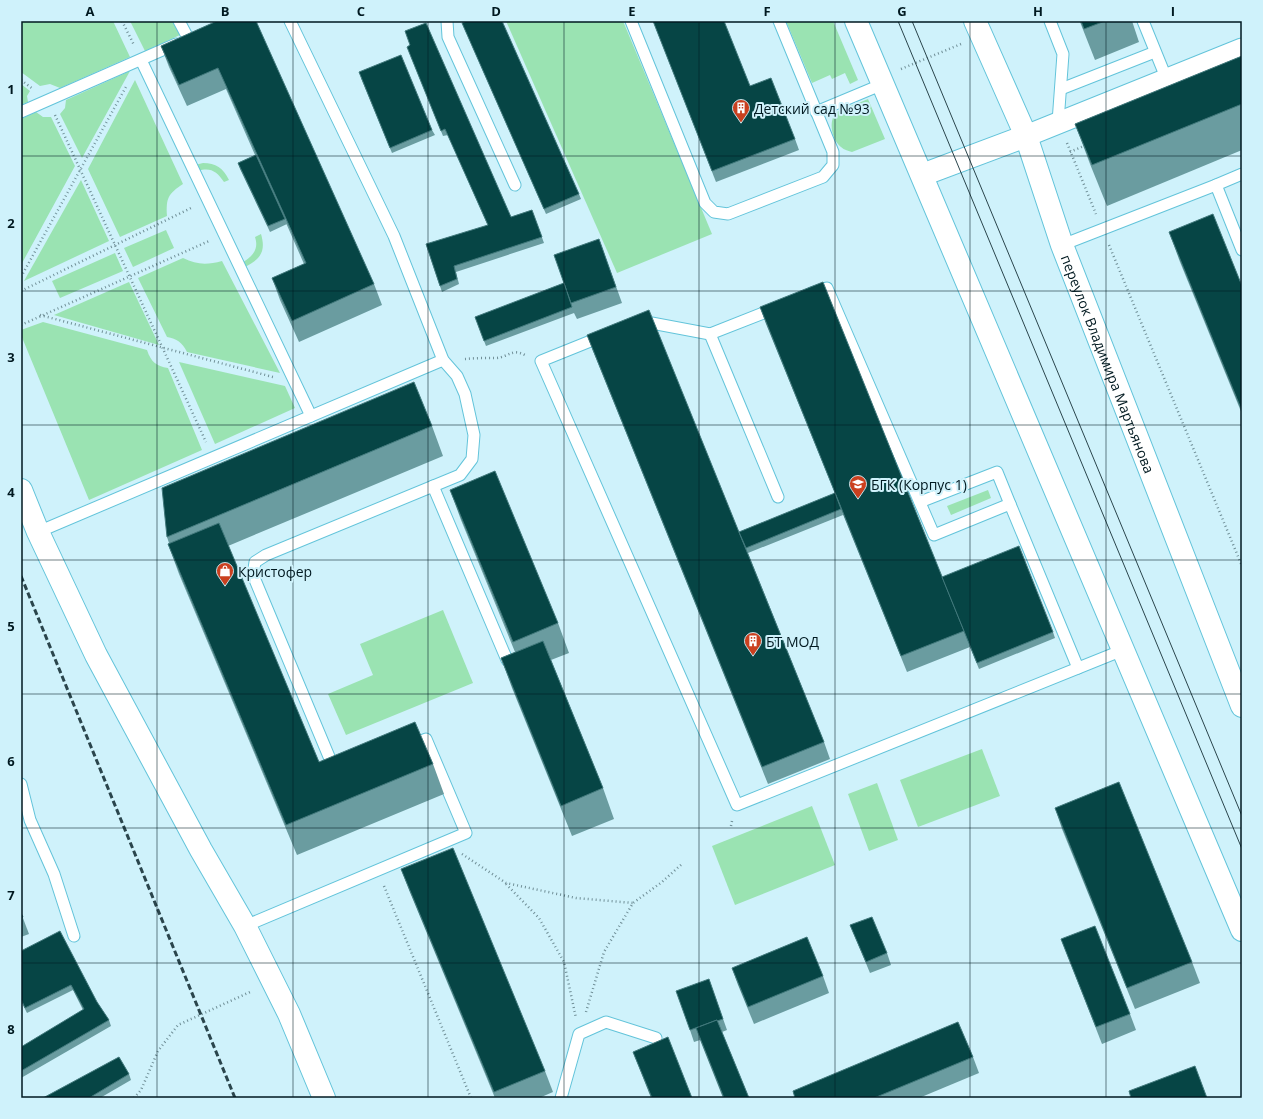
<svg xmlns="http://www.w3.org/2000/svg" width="1263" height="1119" viewBox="0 0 1263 1119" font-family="'Open Sans',sans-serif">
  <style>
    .green { fill: #9ae3b2 }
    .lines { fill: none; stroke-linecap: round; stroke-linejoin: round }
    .lane-casing { stroke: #63c4da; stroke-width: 13 }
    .street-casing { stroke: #63c4da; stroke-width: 23 }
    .secondary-casing { stroke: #63c4da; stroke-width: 24 }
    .path { stroke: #708f97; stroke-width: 2.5; stroke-dasharray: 1 3; stroke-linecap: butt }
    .lane { stroke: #fff; stroke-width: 11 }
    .street { stroke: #fff; stroke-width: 21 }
    .secondary { stroke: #fff; stroke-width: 22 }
    .tram { stroke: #2a454c; stroke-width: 1 }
    .rail { stroke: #2a454c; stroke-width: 3; stroke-dasharray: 6 3; stroke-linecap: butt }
    .wall { fill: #6a9ca0 }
    .building { fill: #064545; stroke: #42797c }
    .grid { fill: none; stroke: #001920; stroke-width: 1; stroke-opacity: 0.55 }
    .labels { text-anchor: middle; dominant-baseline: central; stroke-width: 4; stroke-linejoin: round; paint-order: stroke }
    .poi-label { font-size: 14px; fill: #001920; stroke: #cff2fb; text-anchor: start }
    .street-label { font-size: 14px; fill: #001920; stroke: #cff2fb }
    .neatline { fill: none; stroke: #001920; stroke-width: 1.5 }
    .grid-label { font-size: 13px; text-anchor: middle; font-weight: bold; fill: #001920 }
  </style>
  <rect width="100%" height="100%" fill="#cff2fb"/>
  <!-- green -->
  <g class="green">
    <path d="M21 21H113L130 57 60 88 50 84 40 86 21 72Z"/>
    <path d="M130 21H174L180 35 145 51Z"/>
    <path d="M506 21H623L712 234 617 273Z"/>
    <path d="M786 21H833L858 80 850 84 845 73 832 79 830 75 812 83Z"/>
    <path d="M130 71 82 158 60 114 65 108 66 100Z"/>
    <path d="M135 80 183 184C168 194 166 198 167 216L120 237 88 169Z"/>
    <path d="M21 84 30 91 27 96 28 102 21 105Z"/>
    <path d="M868 99 885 139 852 152C849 151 844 150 841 147 832 140 828 121 836 113 841 108 860 103 868 99Z"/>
    <path d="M36 112 43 117H51L75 166 21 265V119Z"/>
    <path d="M203 163C216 163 223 168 229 180L224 182C217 172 211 167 198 171L195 165Z"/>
    <path d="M81 180 109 241 24 281Z"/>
    <path d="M166 230 174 248 133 267 124 248Z"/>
    <path d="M261 234C266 251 261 259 245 267L243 262C253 256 259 249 255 237Z"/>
    <path d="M115 253 123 271 60 298 52 281Z"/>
    <path d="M183 258C197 265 207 265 222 261L280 373 187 352C182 342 177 339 167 337L138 278Z"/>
    <path d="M129 282 159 345 54 315Z"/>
    <path d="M43 322 147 350C151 362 156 366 168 368L202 450 89 500 21 335V330Z"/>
    <path d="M179 362 285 386 295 408 215 444Z"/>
    <path d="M988 490 991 498 951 515 947 506Z"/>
    <path d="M443 610 473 683 346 735 328 694 373 675 360 644Z"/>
    <path d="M982 749 1000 796 918 827 900 780Z"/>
    <path d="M877 783 898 840 869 851 848 794Z"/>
    <path d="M812 806 835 865 735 905 712 846Z"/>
  </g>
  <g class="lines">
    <defs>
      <g id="lane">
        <path d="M179 21 188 38"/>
        <path d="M290 21 394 236 443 360 457 376 465 394 474 435 472 459 460 475 266 555 255 562 253 575 335 771"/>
        <path d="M447 21 448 37 515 185"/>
        <path d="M631 21 705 203 714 212 728 214 823 177 833 165V152L779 21"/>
        <path d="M1050 21 1063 54 1058 122"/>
        <path d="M1143 21 1167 80"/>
        <path d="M141 60 311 416"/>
        <path d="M1061 89 1155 52"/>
        <path d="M21 112 176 44"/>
        <path d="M816 112 883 84"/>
        <path d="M1216 185 1242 174"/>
        <path d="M1062 245 1216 185 1242 250"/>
        <path d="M812 293 827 288 934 535 1010 504 1078 668"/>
        <path d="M641 321 710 334 776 308"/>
        <path d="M710 334 778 497"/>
        <path d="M603 336 541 361 737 805 1123 650"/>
        <path d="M433 486 507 660"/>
        <path d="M920 502 997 472 1010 504"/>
        <path d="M38 532 443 360"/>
        <path d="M21 784 30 820 54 874 74 936"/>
        <path d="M245 926 466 833 426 739 409 746"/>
        <path d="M561 1098 579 1034 606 1022 656 1038"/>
      </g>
      <path id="street" d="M1026 136 1242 49"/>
      <g id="secondary">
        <path d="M856 21 1242 930"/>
        <path id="s1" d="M975 21 1026 136 1062 245 1242 706"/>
        <path d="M922 175 1026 136"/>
        <path d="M21 490 38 532 96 655 201 850 245 926 289 1014 324 1098"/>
      </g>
    </defs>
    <!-- lane casing -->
    <use href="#lane" class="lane-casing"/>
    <!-- street casing -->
    <use href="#street" class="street-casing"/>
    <!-- secondary casing -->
    <use href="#secondary" class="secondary-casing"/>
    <!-- path -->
    <g class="path">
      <path d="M122 21 134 45"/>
      <path d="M901 69 961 44"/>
      <path d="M21 80 33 89"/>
      <path d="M55 115 206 442"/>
      <path d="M1067 143 1096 214"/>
      <path d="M1070 152 1086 145"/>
      <path d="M1109 245 1242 566"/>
      <path d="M21 277 127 85"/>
      <path d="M21 291 193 207"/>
      <path d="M40 315 273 377"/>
      <path d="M21 325 209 241"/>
      <path d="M465 359C475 358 486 358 496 358 509 357 512 348 525 355"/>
      <path d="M731 826 732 821"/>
      <path d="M462 854 506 883 576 898 633 903"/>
      <path d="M506 884 539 918 564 962 576 1018"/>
      <path d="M384 886 471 1098"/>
      <path d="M586 1012 604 952 633 903 662 882 683 863"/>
      <path d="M134 1098 141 1090 158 1051 178 1025 250 992"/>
    </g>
    <!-- lane -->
    <use href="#lane" class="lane"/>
    <!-- street -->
    <use href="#street" class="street"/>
    <!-- secondary -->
    <use href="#secondary" class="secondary"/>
    <!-- tram -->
    <g class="tram">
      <path d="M898 21 1242 849"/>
      <path d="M912 21 1242 816"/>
    </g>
    <!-- rail -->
    <path class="rail" d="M21 576 235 1098"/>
  </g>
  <!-- wall -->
  <g class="wall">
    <path d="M217 21 374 284 382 305 299 342 280 300 272 278 304 264 286 223 287 224 270 232 240 169 238 163 255 155 226 89 187 106 169 67 161 46Z"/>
    <path d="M653 21 750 86 795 139 799 150 716 182Z"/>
    <path d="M1077 21H1132L1139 42 1095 60 1080 22Z"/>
    <path d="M462 23 579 194 581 199 546 214Z"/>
    <path d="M409 52 511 217 532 210 544 243 456 272 459 284 442 292 426 244 488 226 448 135 443 136Z"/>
    <path d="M1242 56V150L1107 206 1090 164 1075 124Z"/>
    <path d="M361 78 432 130 435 135 392 153Z"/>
    <path d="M1169 232 1242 286V414L1180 262Z"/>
    <path d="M599 239 622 303 577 319 574 313 486 346 475 317 564 283Z"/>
    <path d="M760 307 942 577 1053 632 1055 638 979 669 970 647 907 672 842 512 843 515 748 553 824 742 830 759 768 784 593 351 587 335 739 532 835 493 766 324Z"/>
    <path d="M432 426 443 456 228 546 319 762 433 764 444 794 297 855 179 574 168 544 169 543 167 537Z"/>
    <path d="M450 490 558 623 569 653 551 660 603 788 614 819 572 836 512 688 501 658 515 652 461 520Z"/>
    <path d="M1055 808 1192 962 1200 983 1135 1009 1062 829Z"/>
    <path d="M401 869 545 1071 553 1092 539 1098H495L409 890Z"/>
    <path d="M21 913 29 934 21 937Z"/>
    <path d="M850 925 887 953 891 965 870 973Z"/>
    <path d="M1061 939 1130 1014 1136 1030 1102 1044Z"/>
    <path d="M21 951 97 1002 109 1020 111 1026 21 1078V1047L83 1010 73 990 27 1013 21 1001Z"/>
    <path d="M732 968 823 976 829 993 754 1024 738 985Z"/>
    <path d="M709 979 727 1030 722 1032 749 1098H723L700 1040 694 1042 690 1030Z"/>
    <path d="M633 1052 692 1098H651Z"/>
    <path d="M973 1057 979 1073 919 1098H795L793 1091Z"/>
    <path d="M129 1074 131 1080 100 1098H43Z"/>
  </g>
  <!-- building -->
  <g class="building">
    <path d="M217 21H256L374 284 292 321 272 278 306 263 218 68 179 85 161 46Z"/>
    <path d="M467 21H502L579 194 544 209 462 23Z"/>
    <path d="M653 21H724L750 86 771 78 795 139 712 171Z"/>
    <path d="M1081 21H1105L1084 29Z"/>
    <path d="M426 23 511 217 532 210 542 237 454 266 457 279 440 286 426 244 488 225 445 129 441 131 407 47 410 45 405 31Z"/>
    <path d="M401 55 432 130 390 148 359 72Z"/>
    <path d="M1242 56V104L1092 165 1075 124Z"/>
    <path d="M256 155 285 219 268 226 238 163Z"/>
    <path d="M1213 214 1242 286V411L1169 232Z"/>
    <path d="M599 239 616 287 571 303 554 255Z"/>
    <path d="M823 282 964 631 901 656 760 307Z"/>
    <path d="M564 283 572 307 484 341 475 317Z"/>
    <path d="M649 310 824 742 762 767 587 335Z"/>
    <path d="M414 382 432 426 167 537 162 488Z"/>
    <path d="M495 471 558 623 513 642 450 490Z"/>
    <path d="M835 493 841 509 746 548 739 532Z"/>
    <path d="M219 523 319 762 415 722 433 764 286 825 168 544Z"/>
    <path d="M1019 546 1053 632 977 663 942 577Z"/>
    <path d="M543 641 603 788 561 806 501 658Z"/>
    <path d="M1119 782 1192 962 1127 988 1055 808Z"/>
    <path d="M453 848 545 1071 494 1092 401 869Z"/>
    <path d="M21 913 23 917 21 918Z"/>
    <path d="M872 917 887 953 866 962 850 925Z"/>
    <path d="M1095 926 1130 1014 1096 1027 1061 939Z"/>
    <path d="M60 931 97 1002 109 1020 21 1071V1047L84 1009 71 985 25 1008 21 999V951Z"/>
    <path d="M807 937 823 976 748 1007 732 968Z"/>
    <path d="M709 979 723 1019 717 1021V1020L690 1030 676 991Z"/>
    <path d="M717 1020 749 1098H724L696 1028Z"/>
    <path d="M958 1022 973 1057 874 1098H795L793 1091Z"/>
    <path d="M668 1037 692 1098H652L633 1052Z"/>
    <path d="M119 1057 129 1074 89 1098H43Z"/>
    <path d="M1195 1066 1207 1098H1131L1129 1091Z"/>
  </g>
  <!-- grid -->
  <path class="grid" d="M157 21V1098M293 21V1098M428 21V1098M564 21V1098M699 21V1098M835 21V1098M970 21V1098M1106 21V1098M21 156H1242M21 291H1242M21 425H1242M21 560H1242M21 694H1242M21 828H1242M21 963H1242"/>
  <!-- icons -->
  <defs>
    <symbol id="building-pin" viewBox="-11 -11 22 30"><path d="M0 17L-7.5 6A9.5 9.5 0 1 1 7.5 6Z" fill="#ca401f" stroke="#cff2fb"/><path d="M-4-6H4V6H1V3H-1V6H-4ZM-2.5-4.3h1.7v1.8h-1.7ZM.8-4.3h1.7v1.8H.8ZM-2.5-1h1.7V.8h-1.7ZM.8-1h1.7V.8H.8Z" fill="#fff"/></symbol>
    <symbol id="university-pin" viewBox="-11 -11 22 30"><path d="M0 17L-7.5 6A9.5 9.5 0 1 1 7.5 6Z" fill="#ca401f" stroke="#cff2fb"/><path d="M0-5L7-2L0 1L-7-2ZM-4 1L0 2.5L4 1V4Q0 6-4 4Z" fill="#fff"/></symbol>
    <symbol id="shop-pin" viewBox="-11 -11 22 30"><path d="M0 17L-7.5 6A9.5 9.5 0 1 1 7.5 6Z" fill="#ca401f" stroke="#cff2fb"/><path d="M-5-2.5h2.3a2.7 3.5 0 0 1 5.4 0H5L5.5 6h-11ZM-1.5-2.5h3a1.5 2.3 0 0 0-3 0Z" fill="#fff"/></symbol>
  </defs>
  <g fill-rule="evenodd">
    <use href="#building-pin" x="731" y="98" width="20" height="27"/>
    <use href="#university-pin" x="848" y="474" width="20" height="27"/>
    <use href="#shop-pin" x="215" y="561" width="20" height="27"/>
    <use href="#building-pin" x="743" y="631" width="20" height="27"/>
  </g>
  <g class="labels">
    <!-- poi labels -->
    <g class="poi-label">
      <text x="754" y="108">Детский сад №93</text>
      <text x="871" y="484">БГК (Корпус 1)</text>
      <text x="238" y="571">Кристофер</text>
      <text x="766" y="641">БТ МОД</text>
    </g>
    <!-- street labels -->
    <g class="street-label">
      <text stroke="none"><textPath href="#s1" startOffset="368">переулок Владимира Мартьянова</textPath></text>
    </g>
  </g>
  <!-- border -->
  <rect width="1263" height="1119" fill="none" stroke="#cff2fb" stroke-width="44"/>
  <rect x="22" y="22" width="1219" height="1075" class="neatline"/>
  <g class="grid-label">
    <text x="90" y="16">A</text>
    <text x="225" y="16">B</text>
    <text x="361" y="16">C</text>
    <text x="496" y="16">D</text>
    <text x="632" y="16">E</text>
    <text x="767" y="16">F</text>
    <text x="902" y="16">G</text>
    <text x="1038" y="16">H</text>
    <text x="1173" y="16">I</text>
    <text x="11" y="94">1</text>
    <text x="11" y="228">2</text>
    <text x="11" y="362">3</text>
    <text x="11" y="497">4</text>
    <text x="11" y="631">5</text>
    <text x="11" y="766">6</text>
    <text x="11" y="900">7</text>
    <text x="11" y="1034">8</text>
  </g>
</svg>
